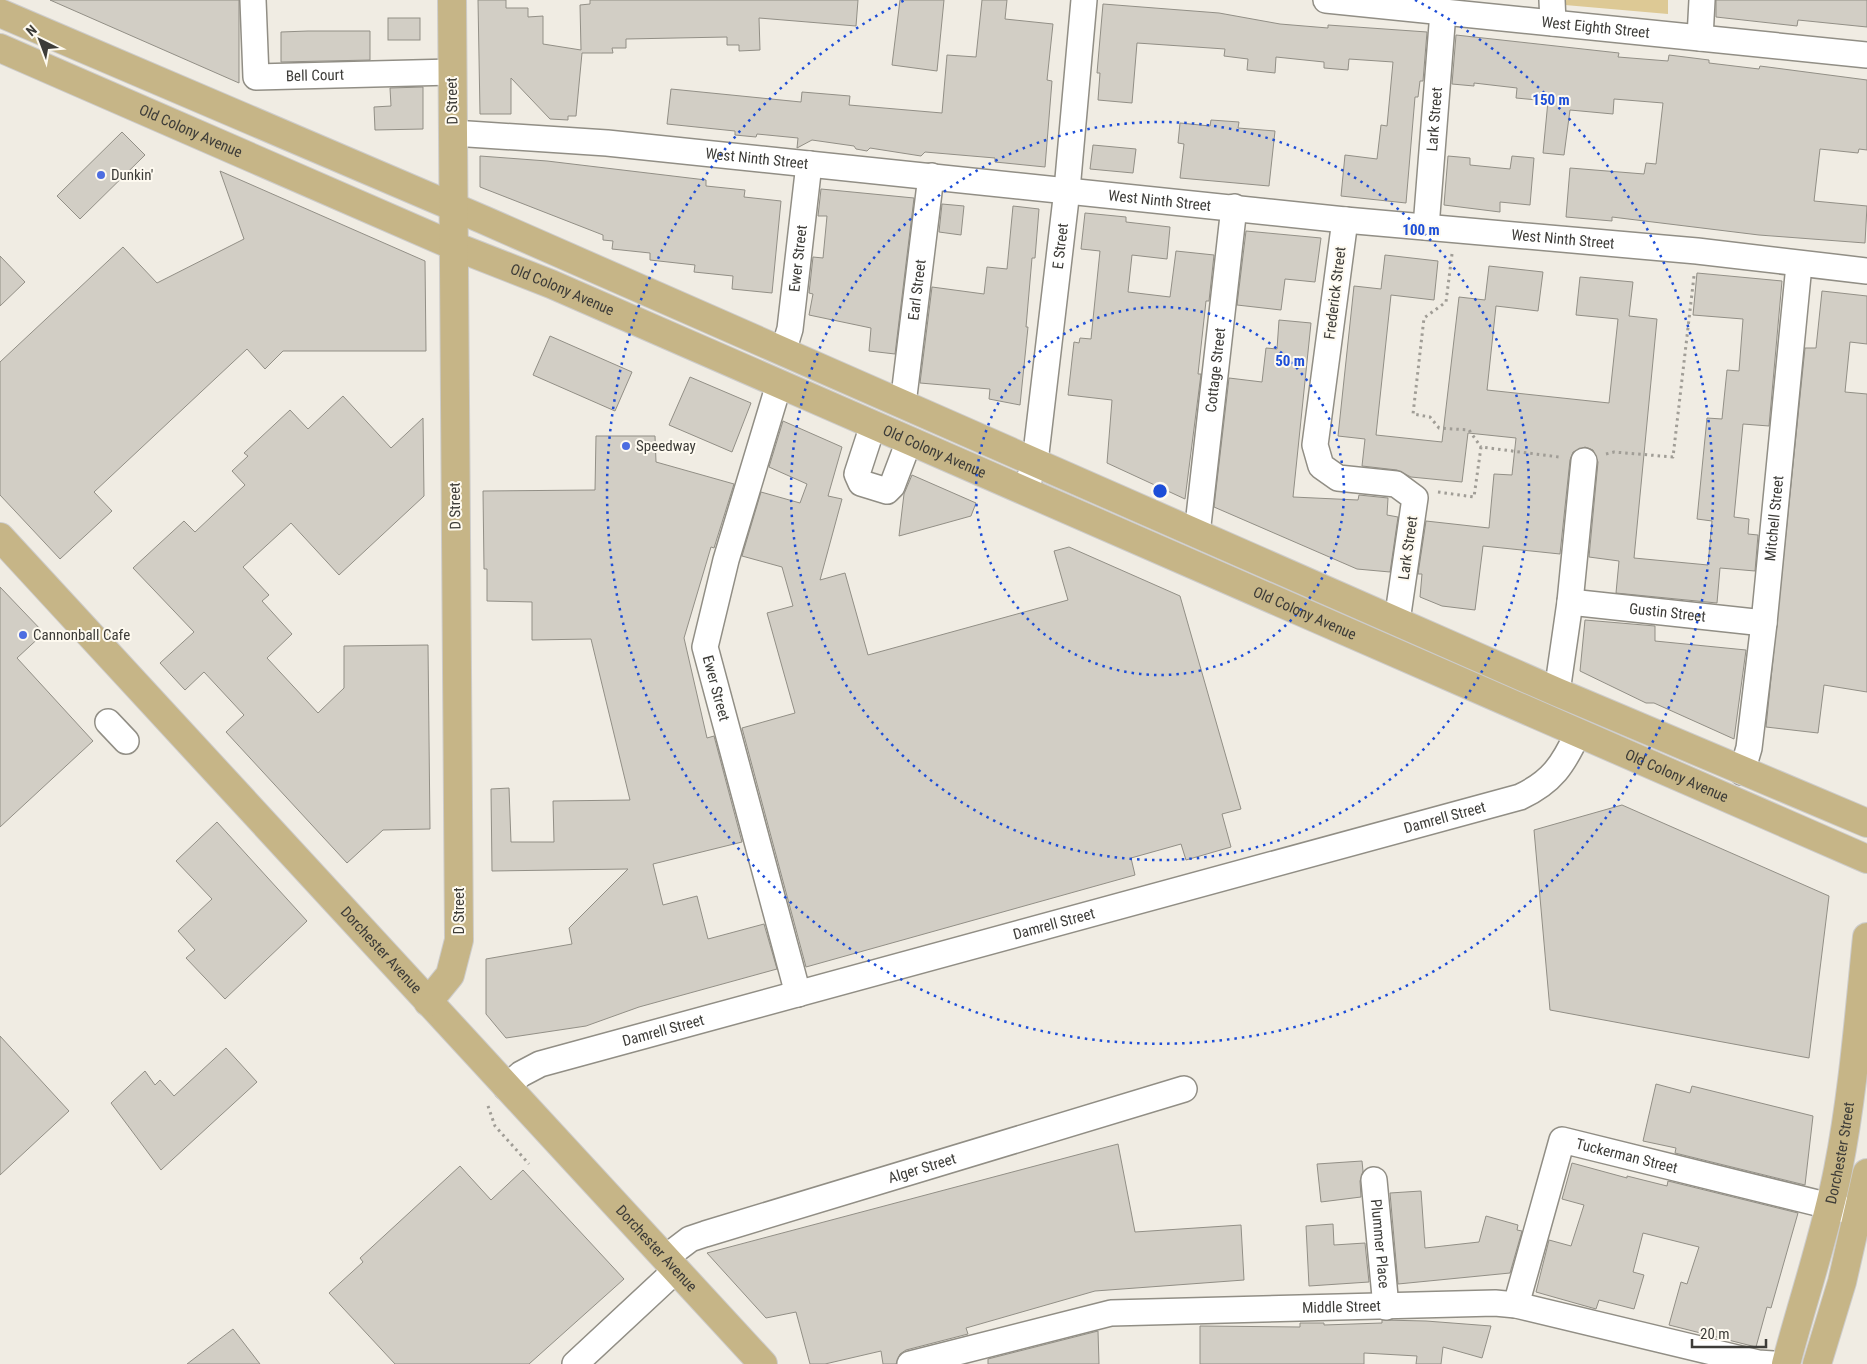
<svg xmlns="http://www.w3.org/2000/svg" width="1867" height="1364" viewBox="0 0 1867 1364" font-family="'Roboto Condensed',sans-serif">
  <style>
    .green { fill: #ddc995 }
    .building { fill: #d2cec5; stroke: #928f86 }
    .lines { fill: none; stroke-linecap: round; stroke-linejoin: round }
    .minor-casing { stroke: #918e85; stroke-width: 28 }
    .major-casing { stroke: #cdcccb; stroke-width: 30 }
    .path { stroke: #a09d96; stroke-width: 3; stroke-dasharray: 2.5 4; stroke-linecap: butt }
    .minor { stroke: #fff; stroke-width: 25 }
    .major { stroke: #c6b587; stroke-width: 28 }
    .ring { fill: none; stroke: #1d4ed8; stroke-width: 2.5; stroke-dasharray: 2.5 5 }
    .poi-dot { fill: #4d6de1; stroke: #fefaf0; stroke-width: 2 }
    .labels { text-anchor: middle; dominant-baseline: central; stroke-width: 4; stroke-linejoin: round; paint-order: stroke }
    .street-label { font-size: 15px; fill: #3d3c38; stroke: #fefaf0 }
    .poi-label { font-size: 15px; fill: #3d3c38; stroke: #fefaf0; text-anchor: start }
    .centre { fill: #1d4ed8; stroke: #fefaf0; stroke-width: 2.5 }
    .ring-label { font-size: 15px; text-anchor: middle; font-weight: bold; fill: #1d4ed8; stroke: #fefaf0; stroke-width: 4; stroke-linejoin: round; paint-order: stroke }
  </style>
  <rect width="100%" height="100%" fill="#f0ece3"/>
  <!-- green -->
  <path class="green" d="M1565 0H1668V14L1565 5Z"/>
  <!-- building -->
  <g class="building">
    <path d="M50 0H239V83Z"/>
    <path d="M478 0H506V8H528V17L543 16V44L581 50 580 5 590 4V0H858L856 26 759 18 760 50 739 51V45H727V37L626 39V48H612L613 53H582L576 116H568V120L550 119 511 78V114H480Z"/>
    <path d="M900 0H944L937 71 892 65Z"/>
    <path d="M982 0H1007L1005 19 1053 24 1047 80 1052 81 1045 167 995 162V158L925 152 921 156 870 148 867 151 856 149 854 146 812 140 797 148 798 138 757 134 756 137 735 135V131L667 124 671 89 801 102 802 92 850 96 849 105 942 113 947 55 976 57Z"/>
    <path d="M1716 0H1867V27L1798 20 1797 26 1716 17Z"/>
    <path d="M1103 4 1219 13 1280 24 1328 28V25L1427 32 1423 81H1420L1418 97H1415L1406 203 1341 196 1345 155 1377 159 1381 125 1387 126 1393 62 1349 59 1348 70 1324 68V62L1276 57 1275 73 1247 70 1248 59 1224 56 1225 49 1137 43 1132 103 1098 100 1100 73H1097Z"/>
    <rect x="388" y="18" width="32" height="22"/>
    <path d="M308 31H370V60L281 62V32Z"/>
    <path d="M1456 35 1619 53 1618 57 1668 61 1669 55 1709 60V63L1759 69 1760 66 1867 80V150L1859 149 1858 153 1820 149 1814 201 1867 206 1865 243 1759 235 1612 217V221L1566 217 1570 168 1644 174 1646 163 1656 164 1663 103 1614 99 1613 114 1570 110 1564 155 1543 153 1548 101 1516 98 1517 88 1474 83V86L1452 84Z"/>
    <path d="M423 87V129L375 130 374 107 391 106 390 88Z"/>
    <path d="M1211 120 1239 122 1238 128 1275 131 1269 186 1180 178 1184 144 1178 143 1180 123 1210 126Z"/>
    <path d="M122 132 145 155 80 219 57 196Z"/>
    <path d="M1093 145 1136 149 1133 173 1090 169Z"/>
    <path d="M480 156 547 161 706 180V186L745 190 744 197 781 201 772 293 732 289 733 276 694 272 695 265 650 260V253L612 249 613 241 603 240V235L480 187Z"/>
    <path d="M1448 156 1470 158V165L1510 169 1512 156 1534 158 1530 205 1500 202V212L1444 205Z"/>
    <path d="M220 171 425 261 426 351H283L265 369 247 349 94 492 112 511 60 559 0 495V362L123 247 157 283 244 239Z"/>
    <path d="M821 189 914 198 895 354 869 351 871 328 809 315 813 294 809 293 813 257 823 258 827 216H818Z"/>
    <path d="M942 204 964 206 961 235 939 232Z"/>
    <path d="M1013 206 1039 209 1035 258H1032L1026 327H1028L1020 405 989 399 990 389 920 383 932 287 984 294 987 267 1007 269Z"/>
    <path d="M1085 213 1126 217V222L1170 227 1167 259 1132 255 1128 292 1170 297 1176 251 1214 255 1209 301H1206L1198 374H1201L1185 499 1107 463 1112 400 1068 395 1074 342 1079 343 1080 338 1091 339 1100 251 1081 249Z"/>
    <path d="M1246 231 1321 238 1315 282 1285 279 1281 310 1237 305Z"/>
    <path d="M1385 255 1438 261 1434 300 1391 295 1376 435 1442 442 1459 297 1485 300 1489 266 1543 272 1538 311 1496 306 1487 390 1609 403 1618 319 1576 315 1580 277 1633 282 1629 316 1657 319 1634 558 1708 565 1712 521 1697 519 1707 418 1722 419 1727 370 1739 371 1743 319 1693 315 1697 273 1782 281 1769 426 1743 424 1734 517 1749 519 1748 534 1758 535 1755 571 1720 568 1717 603 1616 593 1619 561 1589 557 1598 462 1593 450 1585 447 1573 452 1570 460 1560 554 1483 546 1475 610 1442 606 1420 597 1422 574H1418L1426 521 1489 528 1494 474 1512 475 1516 438 1468 433 1462 482 1411 477 1397 470 1362 466 1365 439 1338 436 1354 286 1381 289Z"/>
    <path d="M0 256 25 282 0 306Z"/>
    <path d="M1822 291 1867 296V344L1850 342 1845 392 1867 394V692L1824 685 1818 733 1766 727 1805 348H1816Z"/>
    <path d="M1279 320 1311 323 1293 497 1358 500 1359 495 1388 498 1387 515 1398 517 1390 572 1357 569 1214 507 1229 378 1262 382 1266 348 1277 349Z"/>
    <path d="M550 336 632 372 615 411 533 375Z"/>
    <path d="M690 377 751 403 732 452 669 425Z"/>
    <path d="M343 396 391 448 423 418 424 496 339 575 291 523 243 567 269 595 262 601 292 634 267 658 318 713 344 688V646L428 645 430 829 383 830 347 863 226 732 244 715 204 672 185 690 160 663 194 632 133 568 184 521 195 532 245 485 232 471 248 456 244 453 290 410 308 429Z"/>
    <path d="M783 421 842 447 828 496 842 499 820 580 845 573 868 655 1068 600 1054 551 1069 547 1180 596 1241 809 1222 814 1231 847 1186 860 1181 844 1131 858 1135 875 806 967 742 728 795 713 767 613 793 606 782 567 742 556 761 492 800 503 807 484 769 467Z"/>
    <path d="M596 436H655L656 462 734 484 714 548 711 547 684 638 707 738 714 736 742 842 653 864 663 905 697 896 708 939 764 924 777 969 639 1007 586 1026 506 1038 486 1014V959L572 944 569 928 628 869 492 871 491 789 509 788 511 842H554L553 801 630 800 591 639 532 640V602L487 601V569H484L483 491 595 490Z"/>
    <path d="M912 475 976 503 971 516 899 536 904 494Z"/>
    <path d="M0 587 44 633 17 658 93 741 0 827Z"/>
    <path d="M1585 620 1655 626V641L1746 650 1734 739 1654 703H1646L1580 671Z"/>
    <path d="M1622 805 1829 896 1809 1058 1550 1010 1534 830Z"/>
    <path d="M217 822 307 921 225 999 186 958 195 950 178 931 212 899 176 861Z"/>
    <path d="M0 1036 69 1111 0 1175Z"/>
    <path d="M226 1048 257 1082 161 1170 111 1103 145 1071 155 1085 160 1080 174 1096Z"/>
    <path d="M1656 1084 1690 1093 1692 1086 1813 1116 1805 1185 1675 1153 1676 1148 1643 1141Z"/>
    <path d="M1118 1144 1135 1232 1241 1225 1244 1280 1095 1291 966 1328 968 1334 906 1350 900 1354 896 1364H883L881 1351 825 1364H810L796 1312 766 1318 707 1253Z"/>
    <path d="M1362 1161 1363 1171 1360 1181 1361 1197 1321 1202 1317 1164Z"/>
    <path d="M1572 1163 1627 1178V1176L1667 1186 1668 1181 1798 1213 1771 1308 1767 1307 1756 1347 1669 1325 1681 1282 1687 1284 1699 1247 1643 1233 1633 1272 1644 1275 1634 1309 1599 1300 1596 1309 1536 1292 1549 1240 1571 1246 1584 1205 1562 1199Z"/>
    <path d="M460 1166 491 1200 523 1170 624 1279 529 1364H395L329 1293 363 1262 360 1258Z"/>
    <path d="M1421 1191 1425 1248 1479 1242 1486 1216 1518 1225 1517 1230 1522 1231 1510 1273 1398 1284 1390 1193Z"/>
    <path d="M1333 1224 1334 1245 1365 1243 1369 1282 1309 1286 1306 1226Z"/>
    <path d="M1382 1320 1426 1321 1491 1326 1482 1358 1443 1347 1441 1364H1416L1417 1356 1364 1353V1364H1200V1326L1300 1327V1323H1324V1325L1382 1323Z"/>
    <path d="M233 1329 260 1364H187Z"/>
    <path d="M1098 1331 1099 1364H988V1359Z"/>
  </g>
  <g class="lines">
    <defs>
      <g id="minor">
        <path id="s1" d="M253 0 256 77 452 72"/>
        <path id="s2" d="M1326 0 1867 55"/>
        <path d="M1552 0 1553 23"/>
        <path d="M1700 38 1702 0"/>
        <path id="s3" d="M453 133 607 143 1345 220 1697 251 1867 271"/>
        <path d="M1345 220 1315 445 1321 466 1338 478 1396 484 1415 498 1397 621"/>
        <path id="s4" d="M1426 227 1443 12"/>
        <path id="s5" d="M783 352 790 329 809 164"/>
        <path id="s6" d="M779 384 726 560 705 647 798 994"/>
        <path id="s7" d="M903 404 931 176"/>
        <path d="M873 425 857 474 861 483 887 491 892 486 909 441"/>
        <path id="s8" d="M1025 491 1035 462 1067 190 1084 0"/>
        <path id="s9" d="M1197 534 1234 207"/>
        <path id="s10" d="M1570 602 1764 623"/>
        <path d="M1557 692 1570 602 1584 461"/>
        <path d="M108 722 126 741"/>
        <path id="s11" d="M1742 772 1749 748 1764 623 1799 265"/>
        <path id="s12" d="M506 1087 521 1074 540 1064 1520 797C1552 782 1563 765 1578 733"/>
        <path id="s13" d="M1374 1180 1386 1307"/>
        <path id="s14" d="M665 1258 690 1239 705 1234 1184 1089"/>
        <path id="s15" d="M1516 1305 1562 1140 1858 1213"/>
        <path d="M575 1364 676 1270"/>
        <path id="s16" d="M910 1364 1111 1313 1495 1303 1516 1305 1758 1363 1773 1364"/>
      </g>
      <g id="major">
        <path d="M0 13 484 220 1557 692 1867 823"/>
        <path id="s17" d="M0 48 454 246 551 284 1867 859"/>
        <path id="s18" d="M0 537 763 1364"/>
        <path d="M428 1002 450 975 459 940 452 0"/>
        <path id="s19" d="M1786 1364C1803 1299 1825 1236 1838 1170 1853 1094 1859 1015 1867 937"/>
        <path d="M1817 1364 1842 1282 1867 1173"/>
      </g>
    </defs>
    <!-- minor casing -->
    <use href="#minor" class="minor-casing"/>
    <!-- major casing -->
    <use href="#major" class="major-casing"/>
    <!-- path -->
    <g class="path">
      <path d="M1452 254 1446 302 1424 318 1413 414 1430 417 1439 428 1469 430 1481 447"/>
      <path d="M1606 454 1614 452 1673 457 1694 276"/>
      <path d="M1438 492 1474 497 1481 447 1559 457"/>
      <path d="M488 1106 495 1126 529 1164"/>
    </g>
    <!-- minor -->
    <use href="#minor" class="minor"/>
    <!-- major -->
    <use href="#major" class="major"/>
  </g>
  <!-- distance rings -->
  <g class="ring">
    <circle cx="1160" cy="491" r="184"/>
    <circle cx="1160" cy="491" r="369"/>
    <path d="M1415 0A553 553 0 1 1 905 0"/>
  </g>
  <!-- markers -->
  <g class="poi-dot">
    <circle cx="101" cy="175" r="5"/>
    <circle cx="626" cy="446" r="5"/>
    <circle cx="23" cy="635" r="5"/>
  </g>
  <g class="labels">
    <!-- street labels -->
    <g class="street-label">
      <text stroke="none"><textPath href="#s2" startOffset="271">West Eighth Street</textPath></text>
      <text stroke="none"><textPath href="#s1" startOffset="136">Bell Court</textPath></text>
      <text transform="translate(452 101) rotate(-91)">D Street</text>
      <text stroke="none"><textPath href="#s4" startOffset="108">Lark Street</textPath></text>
      <text stroke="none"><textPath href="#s17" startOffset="208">Old Colony Avenue</textPath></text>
      <text stroke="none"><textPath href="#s3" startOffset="305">West Ninth Street</textPath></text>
      <text stroke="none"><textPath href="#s3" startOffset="710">West Ninth Street</textPath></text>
      <text stroke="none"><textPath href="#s3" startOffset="1115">West Ninth Street</textPath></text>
      <text stroke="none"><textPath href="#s8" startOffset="248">E Street</textPath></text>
      <text stroke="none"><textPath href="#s5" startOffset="95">Ewer Street</textPath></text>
      <text stroke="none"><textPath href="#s7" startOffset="115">Earl Street</textPath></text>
      <text stroke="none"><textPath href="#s17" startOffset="612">Old Colony Avenue</textPath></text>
      <text transform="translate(1335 293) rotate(-83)">Frederick Street</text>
      <text stroke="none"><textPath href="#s9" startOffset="165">Cottage Street</textPath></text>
      <text stroke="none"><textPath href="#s17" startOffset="1018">Old Colony Avenue</textPath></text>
      <text transform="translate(455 506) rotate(-91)">D Street</text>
      <text stroke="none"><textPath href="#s11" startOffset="256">Mitchell Street</textPath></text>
      <text transform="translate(1408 548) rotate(-82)">Lark Street</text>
      <text stroke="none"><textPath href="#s10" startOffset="98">Gustin Street</textPath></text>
      <text stroke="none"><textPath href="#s17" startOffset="1422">Old Colony Avenue</textPath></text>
      <text stroke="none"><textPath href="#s6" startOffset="316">Ewer Street</textPath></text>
      <text stroke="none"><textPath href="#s17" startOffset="1828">Old Colony Avenue</textPath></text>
      <text stroke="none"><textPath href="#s12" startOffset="979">Damrell Street</textPath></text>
      <text transform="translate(459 911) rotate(-90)">D Street</text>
      <text stroke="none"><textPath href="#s12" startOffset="574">Damrell Street</textPath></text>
      <text stroke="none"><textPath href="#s18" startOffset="562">Dorchester Avenue</textPath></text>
      <text stroke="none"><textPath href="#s12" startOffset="169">Damrell Street</textPath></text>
      <text stroke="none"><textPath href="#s19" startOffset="218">Dorchester Street</textPath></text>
      <text stroke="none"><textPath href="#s15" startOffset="238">Tuckerman Street</textPath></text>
      <text stroke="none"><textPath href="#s14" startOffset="274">Alger Street</textPath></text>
      <text stroke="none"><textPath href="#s13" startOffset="64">Plummer Place</textPath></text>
      <text stroke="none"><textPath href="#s18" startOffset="968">Dorchester Avenue</textPath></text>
      <text stroke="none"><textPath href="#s16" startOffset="438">Middle Street</textPath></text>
    </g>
    <!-- poi labels -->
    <g class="poi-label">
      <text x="111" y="175">Dunkin'</text>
      <text x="636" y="446">Speedway</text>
      <text x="33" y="635">Cannonball Cafe</text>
    </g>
  </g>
  <circle cx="1160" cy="491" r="8" class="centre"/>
  <g class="ring-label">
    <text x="1551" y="105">150 m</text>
    <text x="1421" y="235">100 m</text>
    <text x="1290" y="366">50 m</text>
  </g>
  <!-- north arrow -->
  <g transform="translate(40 40) rotate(318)" stroke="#fefaf0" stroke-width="4" paint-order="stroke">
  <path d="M0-4L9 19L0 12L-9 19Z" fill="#3d3c38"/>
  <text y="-8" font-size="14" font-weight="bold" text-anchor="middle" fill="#3d3c38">N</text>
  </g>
  <!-- scale -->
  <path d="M1692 1339v8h74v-8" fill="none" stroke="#3d3c38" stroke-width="2.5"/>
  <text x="1700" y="1339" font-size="15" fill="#3d3c38" stroke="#fefaf0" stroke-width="4" paint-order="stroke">20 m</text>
</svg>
